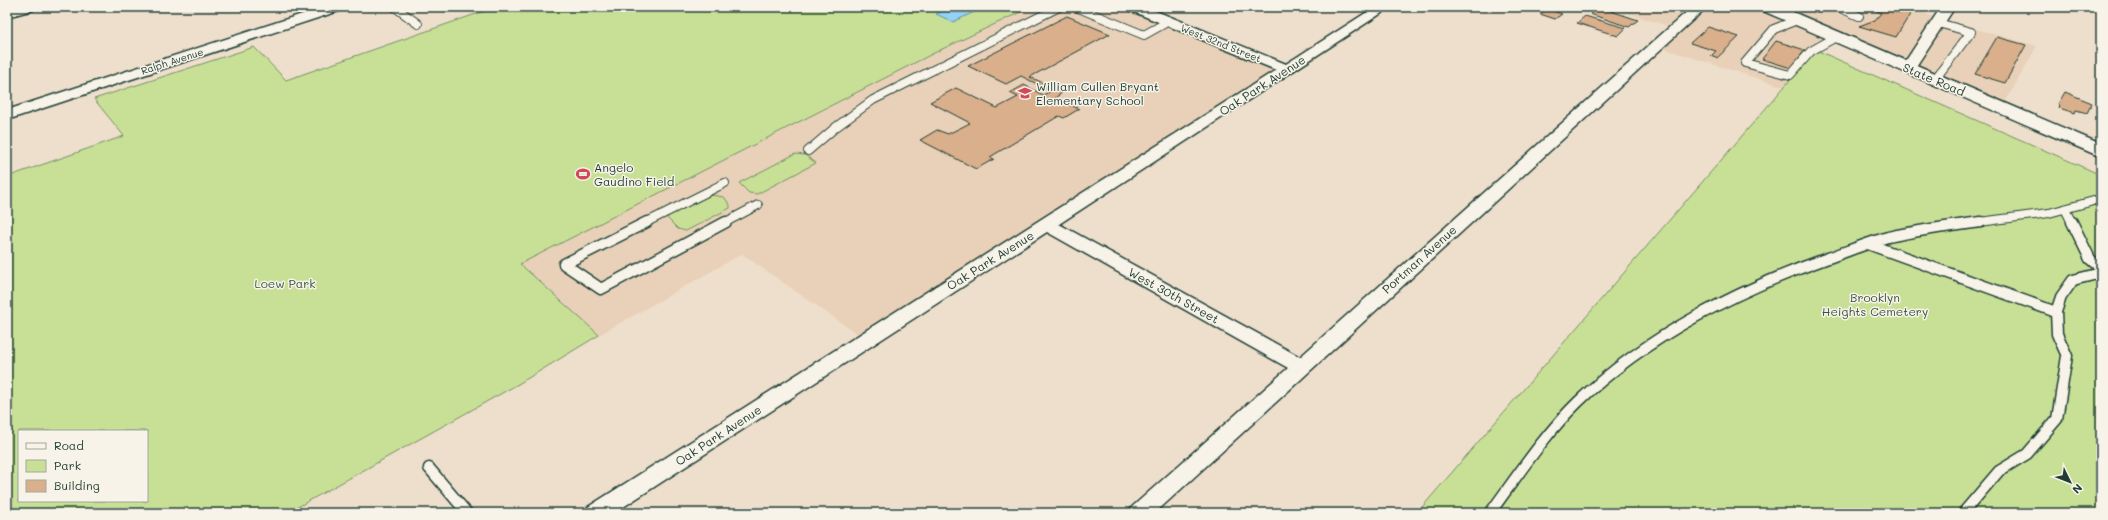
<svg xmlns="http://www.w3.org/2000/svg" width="2108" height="520" viewBox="0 0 2108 520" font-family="Mali,sans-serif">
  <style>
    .built { fill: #e8d1b8 }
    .green { fill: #c8e096; stroke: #748e65; fill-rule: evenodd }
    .water { fill: #94d1f4; stroke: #6596a7 }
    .building { fill: #daaf8b; stroke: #1f3d34 }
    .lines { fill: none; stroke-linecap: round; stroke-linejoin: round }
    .service-far1-casing { stroke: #1f3d34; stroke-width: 10 }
    .service-casing { stroke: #1f3d34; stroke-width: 13 }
    .minor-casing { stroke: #1f3d34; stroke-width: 3 }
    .secondary-casing { stroke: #1f3d34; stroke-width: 3 }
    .service-far1 { stroke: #f7f3e8; stroke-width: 8 }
    .service { stroke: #f7f3e8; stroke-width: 10 }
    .minor { fill: #f7f3e8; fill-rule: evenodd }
    .secondary { fill: #f7f3e8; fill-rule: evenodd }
    .labels { text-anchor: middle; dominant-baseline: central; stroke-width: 3; stroke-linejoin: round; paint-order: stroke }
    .far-street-label { font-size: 10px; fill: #1f3d34; stroke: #f7f3e8 }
    .street-label { font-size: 12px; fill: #1f3d34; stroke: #f7f3e8 }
    .poi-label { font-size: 12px; fill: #1f3d34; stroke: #f7f3e8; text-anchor: start }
    .park-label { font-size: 12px; fill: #385543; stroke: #f7f3e8 }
  </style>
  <rect width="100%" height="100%" fill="#eedfcc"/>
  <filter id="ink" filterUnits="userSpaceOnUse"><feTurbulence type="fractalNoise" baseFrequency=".025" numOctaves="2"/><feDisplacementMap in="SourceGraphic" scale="8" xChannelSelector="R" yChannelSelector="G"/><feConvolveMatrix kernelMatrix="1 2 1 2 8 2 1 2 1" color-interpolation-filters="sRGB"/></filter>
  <g filter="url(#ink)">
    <!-- built -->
    <g class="built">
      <path d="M1030 7H1134L1287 69 866 340 742 254 599 335 520 264 934 53Z"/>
      <path d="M1607 7H1906L1940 19 2037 46 2002 108 1844 40 1816 50 1784 87 1656 46 1675 28Z"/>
    </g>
    <!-- green -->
    <g class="green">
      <path d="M496 7H1031L934 53 520 264 599 335 520 383 287 513H7V177L124 136 94 99 254 47 286 80ZM19 431H147V501H19Z"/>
      <path d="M1816 50 2101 175V513H1417Z"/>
      <path d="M795 154 805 155 816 163 757 194 749 193 739 183Z"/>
      <path d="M711 195 724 197 730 205V208L686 231 678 229 667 218 669 215Z"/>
    </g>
    <!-- water -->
    <path class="water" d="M950 7H985L953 22 936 14Z"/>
    <!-- building -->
    <g class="building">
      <path d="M1599 7 1638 20 1629 27 1590 14Z"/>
      <path d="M1868 7H1899L1912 11 1896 37 1859 26 1875 20 1881 13Z"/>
      <path d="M1547 9 1562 14 1555 19 1540 14Z"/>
      <path d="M1067 16 1110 34 1030 77 1063 92 1055 98 1079 109 1064 118 1059 116 990 157 994 159 976 169 920 140 937 130 948 134 970 123 930 102 956 88 997 108 1018 97 1010 93 1024 85 1043 95 1051 91 1021 76 1006 84 968 66Z"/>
      <path d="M1585 16 1626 28 1618 36 1577 23Z"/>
      <path d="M1708 27 1739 37 1717 58 1711 56 1716 51 1690 43Z"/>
      <path d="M1997 37 2026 45 2005 83 1975 74Z"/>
      <path d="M1776 41 1805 50 1791 68 1762 59Z"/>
      <path d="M2065 92 2092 103 2087 113 2076 110 2075 113 2059 108 2060 105 2058 104Z"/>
    </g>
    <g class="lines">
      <defs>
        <g id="service-far1">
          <path d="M395 7 418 24"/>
          <path d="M1076 7 1144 35 1169 21"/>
          <path d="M1838 7 1859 16"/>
          <path d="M1783 14 1793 7"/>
          <path d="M1797 20 1774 29 1745 63 1790 75 1811 51 1836 37"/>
          <path d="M1935 79 1971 32 1938 23"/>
          <path d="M808 151 836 127 873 100 1059 7"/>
          <path d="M2065 209 2072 223"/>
          <path d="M645 223 725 183"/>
          <path d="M724 223 758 205"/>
          <path d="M1972 223 2049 213 2101 199"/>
        </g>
        <g id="service">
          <path d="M647 222 564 264 601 289 726 222"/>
          <path d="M2072 222 2090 259 2101 268"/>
          <path d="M1868 244 2056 312"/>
          <path d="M429 468 467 513"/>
          <path d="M1490 513C1518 475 1545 434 1578 402 1646 336 1740 289 1828 258 1848 251 1868 243 1888 237 1919 230 1950 226 1981 222"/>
          <path d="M1963 513 1999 471 2027 454 2057 419 2067 356 2057 334 2056 312 2061 297 2073 280 2101 273"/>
        </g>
        <g id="minor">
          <path d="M14 7H35L33 10 7 17V9Z"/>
          <path d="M324 7H344L342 10 7 120V110Z"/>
          <path d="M1127 7H1146L1286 64 1375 7H1391L1059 224 1300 357 1692 7H1707L1155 513H1129L1132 507 1288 368 1047 232 614 513H585L588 507 1276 70 1129 10Z"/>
          <path d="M1941 7H1955L1913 71H1903L1901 68Z"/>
        </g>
        <path id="secondary" d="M1759 7H1781L2101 144V157L1761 10Z"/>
      </defs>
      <!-- service-far1 casing -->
      <use href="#service-far1" class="service-far1-casing"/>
      <!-- service casing -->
      <use href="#service" class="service-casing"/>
      <!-- minor casing -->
      <use href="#minor" class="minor-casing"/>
      <!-- secondary casing -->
      <use href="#secondary" class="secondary-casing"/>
      <!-- service-far1 -->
      <use href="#service-far1" class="service-far1"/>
      <!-- service -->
      <use href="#service" class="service"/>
      <!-- minor -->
      <use href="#minor" class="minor"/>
      <!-- secondary -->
      <use href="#secondary" class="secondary"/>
    </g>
  </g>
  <!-- icons -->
  <defs>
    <symbol id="school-bare" viewBox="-9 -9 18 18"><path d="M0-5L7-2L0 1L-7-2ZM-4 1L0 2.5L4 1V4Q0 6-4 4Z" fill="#d1495b" stroke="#f7f3e8" stroke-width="2.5" paint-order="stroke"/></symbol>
    <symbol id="stadium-bare" viewBox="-9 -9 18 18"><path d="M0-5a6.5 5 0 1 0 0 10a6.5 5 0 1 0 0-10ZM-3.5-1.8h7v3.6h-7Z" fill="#d1495b" stroke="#f7f3e8" stroke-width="2.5" paint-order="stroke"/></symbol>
  </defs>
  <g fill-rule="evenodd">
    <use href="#school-bare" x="1015" y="83" width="20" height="20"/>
    <use href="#stadium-bare" x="573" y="164" width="20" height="20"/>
  </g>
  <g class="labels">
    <!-- far-street labels -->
    <g class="far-street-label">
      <text transform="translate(1221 43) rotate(22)">West 32nd Street</text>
      <text transform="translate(172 61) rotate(-18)">Ralph Avenue</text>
    </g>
    <!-- street labels -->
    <g class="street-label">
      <text transform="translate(1934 79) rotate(23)">State Road</text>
      <text transform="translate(1262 85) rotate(-33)">Oak Park Avenue</text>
      <text transform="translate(1419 259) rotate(-42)">Portman Avenue</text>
      <text transform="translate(990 260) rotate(-32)">Oak Park Avenue</text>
      <text transform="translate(1174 295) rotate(29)">West 30th Street</text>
      <text transform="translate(718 435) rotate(-33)">Oak Park Avenue</text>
    </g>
    <!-- poi labels -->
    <g class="poi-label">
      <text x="1036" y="86">William Cullen Bryant<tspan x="1036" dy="14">Elementary School</tspan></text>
      <text x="594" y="167">Angelo<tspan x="594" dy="14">Gaudino Field</tspan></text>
    </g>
    <!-- park labels -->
    <g class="park-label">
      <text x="285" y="283">Loew Park</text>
      <text x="1875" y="297">Brooklyn<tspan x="1875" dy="14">Heights Cemetery</tspan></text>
    </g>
  </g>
  <!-- margin -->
  <rect width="2108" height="520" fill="none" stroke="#f7f3e8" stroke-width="24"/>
  <rect x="12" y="12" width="2084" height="496" fill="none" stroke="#1f3d34" stroke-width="1.5" filter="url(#ink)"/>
  <!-- legend -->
  <rect x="18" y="430" width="130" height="72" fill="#f7f3e8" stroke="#a1aaa0"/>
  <rect x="26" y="443" width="20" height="6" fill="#f7f3e8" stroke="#a1aaa0"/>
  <text x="54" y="450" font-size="12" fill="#1f3d34">Road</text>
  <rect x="26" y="460" width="20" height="12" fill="#c8e096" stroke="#a1aaa0"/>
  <text x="54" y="470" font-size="12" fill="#1f3d34">Park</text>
  <rect x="26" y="480" width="20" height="12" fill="#daaf8b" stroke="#a1aaa0"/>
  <text x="54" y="490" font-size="12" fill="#1f3d34">Building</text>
  <!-- north arrow -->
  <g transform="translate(2070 482) rotate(133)" stroke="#f7f3e8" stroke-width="3" paint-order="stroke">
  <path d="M0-3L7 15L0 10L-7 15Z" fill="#1f3d34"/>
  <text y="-6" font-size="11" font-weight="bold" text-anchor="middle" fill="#1f3d34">N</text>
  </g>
</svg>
